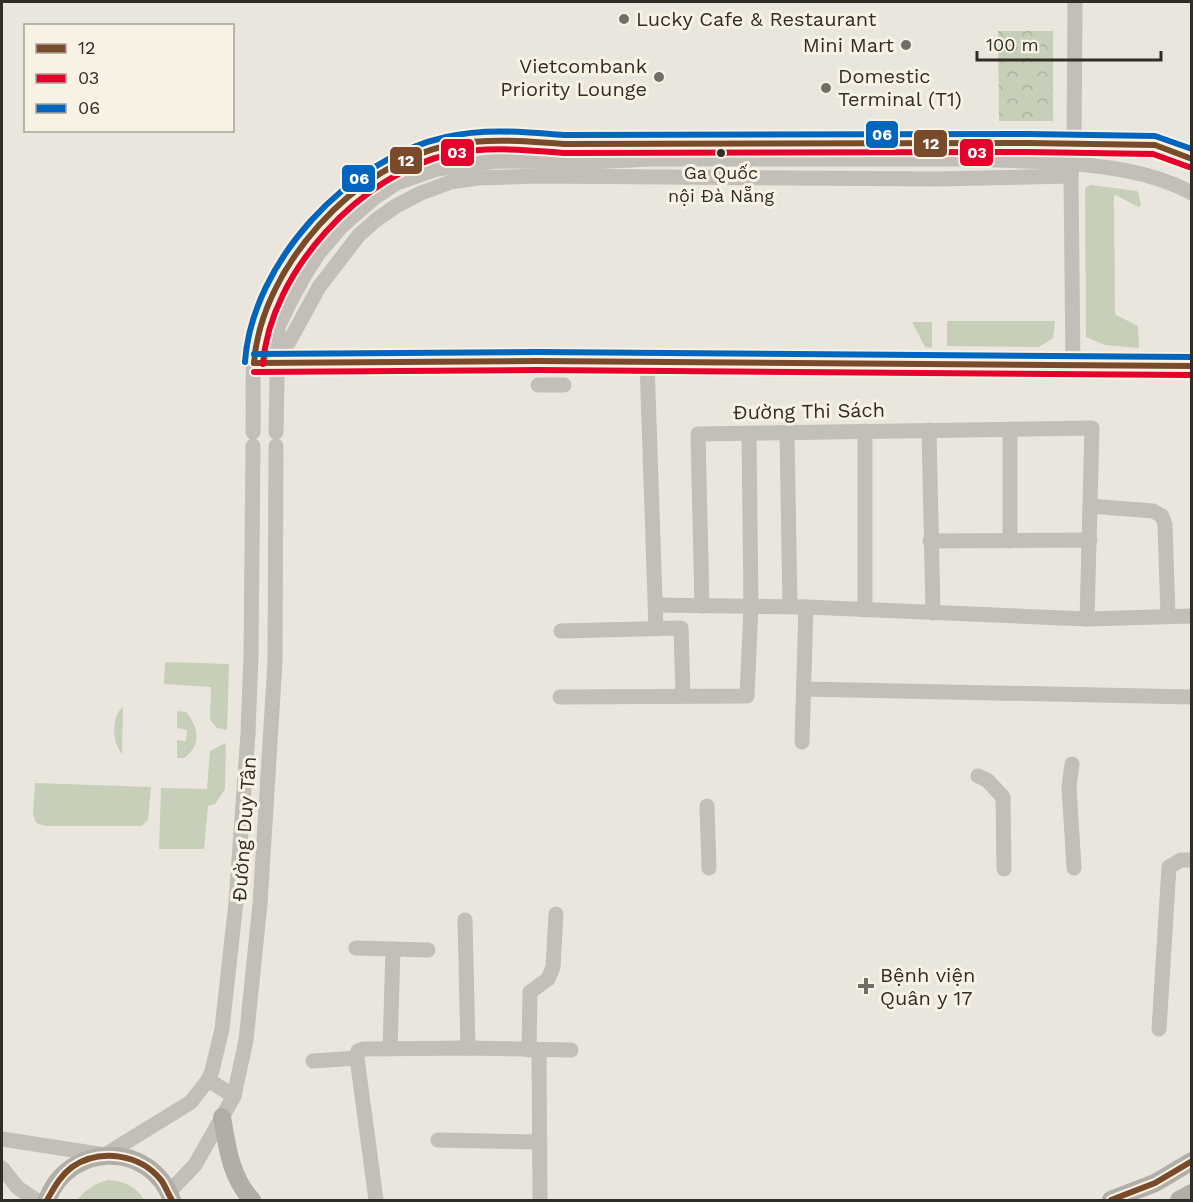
<svg xmlns="http://www.w3.org/2000/svg" width="1193" height="1202" viewBox="0 0 1193 1202" font-family="'Work Sans',sans-serif">
  <style>
    .grass { fill: #c7cfb9 }
    .park { fill: url(#park-crowns) }
    .lines { fill: none; stroke-linecap: round; stroke-linejoin: round }
    .minor { stroke: #c3beb7; stroke-width: 15 }
    .major { stroke: #b1ada7; stroke-width: 18 }
    .minor-bridge { stroke: #c3beb7; stroke-width: 15 }
    .bus-1-casing { stroke: #f7f2e4; stroke-width: 10 }
    .bus-2-casing { stroke: #f7f2e4; stroke-width: 10 }
    .bus-3-casing { stroke: #f7f2e4; stroke-width: 10 }
    .bus-1 { stroke: #7a4b2a; stroke-width: 6 }
    .bus-2 { stroke: #e4002b; stroke-width: 6 }
    .bus-3 { stroke: #0065bd; stroke-width: 6 }
    .poi-dot { fill: #726d66; stroke: #f7f2e4; stroke-width: 2 }
    .bus-dot { fill: #322c26; stroke: #f7f2e4; stroke-width: 2 }
    .labels { text-anchor: middle; dominant-baseline: central; stroke-width: 6; stroke-linejoin: round; paint-order: stroke }
    .bus-label { font-size: 18px; fill: #322c26; stroke: #f7f2e4 }
    .poi-label { font-size: 20px; fill: #322c26; stroke: #f7f2e4; text-anchor: start }
    .street-label { font-size: 20px; fill: #322c26; stroke: #f7f2e4 }
    .line-badge { stroke: #f7f2e4; stroke-width: 2 }
    .badge-label { font-size: 16px; text-anchor: middle; font-weight: bold; fill: #fff }
  </style>
  <defs>
    <pattern id="park-crowns" width="20" height="18" patternUnits="userSpaceOnUse" patternTransform="scale(1.5)"><rect width="20" height="18" fill="#c7cfb9"/><path d="M2 6a3 3 0 1 1 6 0M12 15a3 3 0 1 1 6 0" fill="none" stroke="#abb29f"/></pattern>
  </defs>
  <rect width="100%" height="100%" fill="#eae6de"/>
  <!-- grass -->
  <g class="grass">
    <path d="M1090 185 1137 191 1139 195 1141 206 1138 207 1116 195 1114 196 1115 312 1116 315 1138 326 1139 348 1105 345 1086 337 1085 188Z"/>
    <path d="M947 321H1055L1053 338 1039 347 947 346Z"/>
    <path d="M912 322H932V348L925 347Z"/>
    <path d="M165 662 229 664 227 730 217 728 210 720 211 687 164 684Z"/>
    <path d="M123 707 122 754C112 743 111 716 123 707Z"/>
    <path d="M177 711 186 712C199 727 202 746 184 758H177V740L186 741 187 730 177 728Z"/>
    <path d="M226 743 225 789 215 804 208 806 204 849H159L161 788 207 789 210 751Z"/>
    <path d="M35 783 151 787 148 820 142 826H45L36 823 33 814Z"/>
    <path d="M108 1180C124 1181 136 1186 144 1200H77C86 1189 94 1184 108 1180Z"/>
  </g>
  <!-- park -->
  <path class="park" d="M998 31H1053V121H999Z"/>
  <g class="lines">
    <!-- minor -->
    <g class="minor">
      <path d="M278 362 319 287 359 235 376 220 396 206 421 193 451 182 477 178 537 176 936 179 1071 176"/>
      <path d="M647 362 656 629"/>
      <path d="M254 363 277 364 537 361 1192 366"/>
      <path d="M1073 365 1071 176 1074 144 1075 2"/>
      <path d="M538 385H564"/>
      <path d="M929 430 933 613"/>
      <path d="M865 431V610"/>
      <path d="M253 432C254 399 251 364 257 332 262 306 280 282 294 260 335 194 395 151 473 142 503 138 534 142 564 144L1028 143 1095 145H1155L1192 159"/>
      <path d="M276 432 278 327 289 304 306 273 319 253 342 226 374 198 397 183 437 169 497 161 591 162 651 159H970L1055 162"/>
      <path d="M787 434 790 606"/>
      <path d="M1090 506 1153 511 1162 516 1165 525 1168 616"/>
      <path d="M930 541 1090 540"/>
      <path d="M1010 541V429"/>
      <path d="M656 605 806 607 1087 619 1192 616"/>
      <path d="M702 606 698 434 1092 428 1087 619"/>
      <path d="M561 631 681 628 683 696"/>
      <path d="M804 689 1192 697"/>
      <path d="M560 697 747 696 751 606 749 434"/>
      <path d="M802 742 806 607"/>
      <path d="M1072 764 1069 787 1074 868"/>
      <path d="M978 776 987 780 1003 797 1004 869"/>
      <path d="M707 806 709 868"/>
      <path d="M465 920 468 1048"/>
      <path d="M356 948 428 950"/>
      <path d="M1159 1029 1169 867 1181 860H1192"/>
      <path d="M390 1049 393 949"/>
      <path d="M529 1050 530 992 548 979 553 967 556 914"/>
      <path d="M539 1050 540 1200"/>
      <path d="M313 1061 357 1058"/>
      <path d="M208 1080 234 1096"/>
      <path d="M2 1139 105 1155 191 1102 208 1080 212 1071 222 1029 236 902 248 733 251 656 253 446"/>
      <path d="M438 1140 539 1142"/>
      <path d="M2 1168 18 1188 36 1200"/>
      <path d="M169 1192 195 1165 234 1096 246 1040 260 904 275 662 276 446"/>
      <path d="M376 1200 357 1058 358 1051 363 1049 468 1048 571 1050"/>
    </g>
    <!-- major -->
    <g class="major">
      <path d="M222 1117C227 1147 231 1178 252 1200"/>
      <path d="M47 1200C69 1142 150 1140 172 1200"/>
      <path d="M1111 1200 1155 1183 1192 1161"/>
      <path d="M1179 1200 1192 1193"/>
    </g>
    <!-- minor-bridge -->
    <path class="minor-bridge" d="M1055 162C1102 166 1149 170 1192 193"/>
    <defs>
      <g id="bus-1">
        <path d="M254 363C261 267 356 163 450 145 488 138 526 141 564 144L1028 143 1155 145 1192 159"/>
        <path d="M254 363 537 361 1192 366"/>
        <path d="M47 1200C54 1188 60 1176 72 1167 100 1148 140 1154 161 1180 165 1185 168 1194 172 1200"/>
        <path d="M1111 1200 1155 1183 1192 1161"/>
      </g>
      <g id="bus-2">
        <path d="M263 364C270 272 361 174 450 154 487 146 526 150 564 153L1028 152 1153 154 1189 167"/>
        <path d="M254 372 537 370 1192 375"/>
      </g>
      <g id="bus-3">
        <path d="M254 354 537 352 1192 357"/>
        <path d="M245 362C252 262 349 158 446 137 485 128 525 132 564 135L1028 134 1155 136 1192 149"/>
      </g>
    </defs>
    <!-- bus-1 casing -->
    <use href="#bus-1" class="bus-1-casing"/>
    <!-- bus-2 casing -->
    <use href="#bus-2" class="bus-2-casing"/>
    <!-- bus-3 casing -->
    <use href="#bus-3" class="bus-3-casing"/>
    <!-- bus-1 -->
    <use href="#bus-1" class="bus-1"/>
    <!-- bus-2 -->
    <use href="#bus-2" class="bus-2"/>
    <!-- bus-3 -->
    <use href="#bus-3" class="bus-3"/>
  </g>
  <!-- markers -->
  <g class="poi-dot">
    <circle cx="624" cy="19" r="6"/>
    <circle cx="906" cy="45" r="6"/>
    <circle cx="659" cy="77" r="6"/>
    <circle cx="826" cy="88" r="6"/>
    <path d="M863 977h6v6h6v6h-6v6h-6v-6h-6v-6h6z"/>
  </g>
  <circle class="bus-dot" cx="721" cy="153" r="5"/>
  <g class="labels">
    <!-- bus labels -->
    <g class="bus-label">
      <text x="721" y="172">Ga Quốc<tspan x="721" dy="23">nội Đà Nẵng</tspan></text>
    </g>
    <!-- poi labels -->
    <g class="poi-label">
      <text x="636" y="19">Lucky Cafe &amp; Restaurant</text>
      <text x="894" y="45" text-anchor="end">Mini Mart</text>
      <text x="647" y="66" text-anchor="end">Vietcombank<tspan x="647" dy="23">Priority Lounge</tspan></text>
      <text x="838" y="76">Domestic<tspan x="838" dy="23">Terminal (T1)</tspan></text>
      <text x="880" y="975">Bệnh viện<tspan x="880" dy="23">Quân y 17</tspan></text>
    </g>
    <!-- street labels -->
    <g class="street-label">
      <text transform="translate(809 411) rotate(-1)">Đường Thi Sách</text>
      <text transform="translate(244 829) rotate(-86)">Đường Duy Tân</text>
    </g>
  </g>
  <g class="line-badge">
    <rect x="865" y="120" width="34" height="29" rx="6" fill="#0065bd"/>
    <rect x="913" y="129" width="35" height="29" rx="6" fill="#7a4b2a"/>
    <rect x="959" y="138" width="35" height="29" rx="6" fill="#e4002b"/>
    <rect x="440" y="138" width="35" height="29" rx="6" fill="#e4002b"/>
    <rect x="389" y="146" width="34" height="29" rx="6" fill="#7a4b2a"/>
    <rect x="341" y="164" width="35" height="29" rx="6" fill="#0065bd"/>
  </g>
  <g class="badge-label">
    <text x="882" y="140">06</text>
    <text x="931" y="149">12</text>
    <text x="977" y="158">03</text>
    <text x="457" y="158">03</text>
    <text x="406" y="166">12</text>
    <text x="359" y="184">06</text>
  </g>
  <!-- border -->
  <rect width="1193" height="1202" fill="none" stroke="#322c26" stroke-width="6"/>
  <!-- legend -->
  <rect x="24" y="24" width="210" height="108" fill="#f7f2e4" stroke="#a8a398" stroke-width="1.5"/>
  <rect x="36" y="44" width="30" height="9" fill="#7a4b2a" stroke="#a8a398" stroke-width="1.5"/>
  <text x="78" y="54" font-size="18" fill="#322c26">12</text>
  <rect x="36" y="74" width="30" height="9" fill="#e4002b" stroke="#a8a398" stroke-width="1.5"/>
  <text x="78" y="84" font-size="18" fill="#322c26">03</text>
  <rect x="36" y="104" width="30" height="9" fill="#0065bd" stroke="#a8a398" stroke-width="1.5"/>
  <text x="78" y="114" font-size="18" fill="#322c26">06</text>
  <!-- scale -->
  <path d="M977 51v9h184v-9" fill="none" stroke="#322c26" stroke-width="3"/>
  <text x="986" y="51" font-size="18" fill="#322c26" stroke="#f7f2e4" stroke-width="4.5" paint-order="stroke">100 m</text>
</svg>
